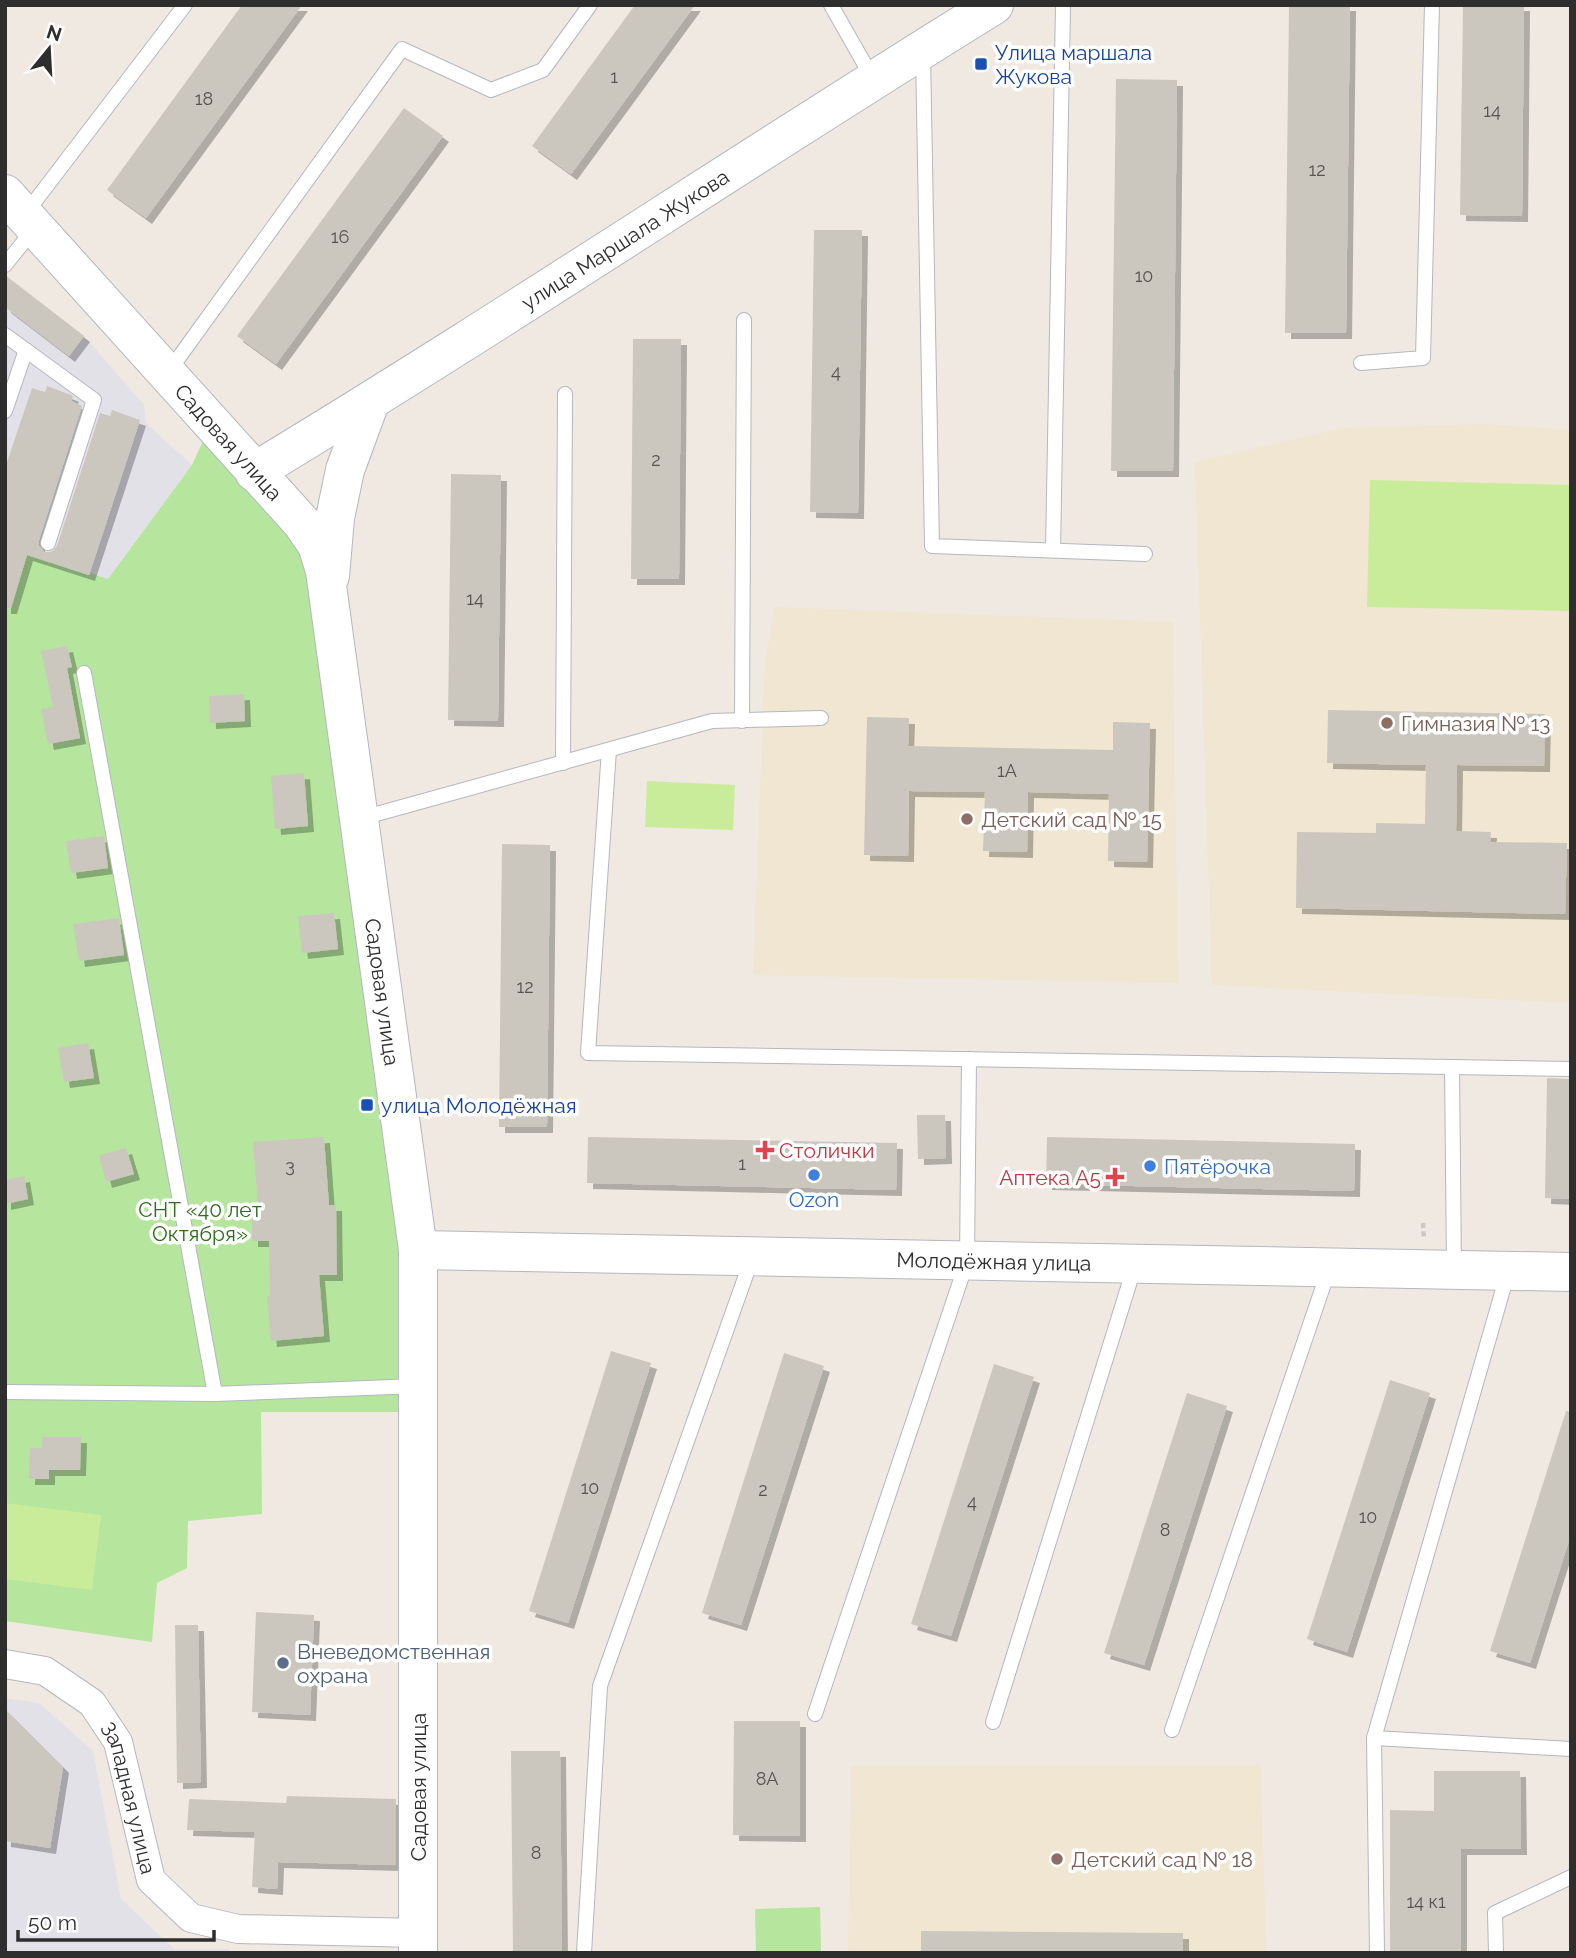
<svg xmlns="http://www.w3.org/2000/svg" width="1576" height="1958" viewBox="0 0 1576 1958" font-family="Raleway,sans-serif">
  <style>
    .industrial { fill: #e3e1e8 }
    .education { fill: #f0e6d1 }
    .green { fill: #b6e59e }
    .pitch { fill: #c9ec9a }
    .building { fill: #cbc7bf; filter: url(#shadow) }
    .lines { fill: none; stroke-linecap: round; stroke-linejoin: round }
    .lane-casing { stroke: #b4b7c1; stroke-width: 16 }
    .street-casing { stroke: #b4b7c1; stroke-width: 30 }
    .secondary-casing { stroke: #b4b7c1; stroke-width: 40 }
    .path { stroke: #c9c9c9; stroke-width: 4.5; stroke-dasharray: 5 3.5; stroke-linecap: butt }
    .lane { stroke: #fff; stroke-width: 14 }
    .street { stroke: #fff; stroke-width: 28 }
    .secondary { stroke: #fff; stroke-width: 38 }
    .transit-dot { fill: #1a4fb4; stroke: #fff; stroke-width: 2.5 }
    .education-dot { fill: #8d6e63; stroke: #fff; stroke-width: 2.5 }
    .health-dot { fill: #e0444e; stroke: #fff; stroke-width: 2.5 }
    .shop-dot { fill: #3f7fe0; stroke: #fff; stroke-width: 2.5 }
    .service-dot { fill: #5c6f8a; stroke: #fff; stroke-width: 2.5 }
    .labels { text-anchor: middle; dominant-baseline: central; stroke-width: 7; stroke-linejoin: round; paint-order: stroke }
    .number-label { font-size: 18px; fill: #555452 }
    .transit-label { font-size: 21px; fill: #164399; stroke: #fff; text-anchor: start }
    .street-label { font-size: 21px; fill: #2e2e2e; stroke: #fff }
    .education-label { font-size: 21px; fill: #785e54; stroke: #fff; text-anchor: start }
    .health-label { font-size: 21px; fill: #be3a42; stroke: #fff; text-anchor: start }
    .shop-label { font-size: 21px; fill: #366cbe; stroke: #fff; text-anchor: start }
    .park-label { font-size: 21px; fill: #2c6e1b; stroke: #fff }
    .service-label { font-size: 21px; fill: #4e5e75; stroke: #fff; text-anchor: start }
  </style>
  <defs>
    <filter id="shadow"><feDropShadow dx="6" dy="6" stdDeviation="0" flood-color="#0004"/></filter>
  </defs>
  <rect width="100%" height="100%" fill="#efe9e1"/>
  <!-- industrial -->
  <g class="industrial">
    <path d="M5 275 84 336 144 405 146 423 192 465 108 579 90 573 89 575 5 546Z"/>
    <path d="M5 1698 39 1703 93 1751 121 1899 174 1949H229V1953H5Z"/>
  </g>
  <!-- education -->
  <g class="education">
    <path d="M1485 424 1571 430V1003L1212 985 1195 462 1343 428Z"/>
    <path d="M775 607 1173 622 1178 983 753 975 765 663Z"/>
    <path d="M1261 1765 1266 1953H848L851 1766Z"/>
  </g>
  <!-- green -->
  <g class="green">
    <path d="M204 439 307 552 401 1254 409 1412H261L262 1514 188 1521 187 1568 157 1583 152 1642 5 1621V546L89 575 90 573 108 579 192 465Z"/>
    <path d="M820 1907 821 1953H756L755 1909Z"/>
  </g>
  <!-- pitch -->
  <g class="pitch">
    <path d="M1370 480 1571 485V611L1367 607Z"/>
    <path d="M647 781 735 785 733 830 645 827Z"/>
    <path d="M5 1503 101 1515 92 1590 5 1579Z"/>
  </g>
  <!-- building -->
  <g class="building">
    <path d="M242 5H302L146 218 107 190Z"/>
    <path d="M635 5H695L571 174 532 146Z"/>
    <path d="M1289 5H1350L1346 333H1285Z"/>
    <path d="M1463 5H1524L1522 216 1460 215Z"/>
    <path d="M1116 79 1177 80 1173 471H1111Z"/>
    <path d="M404 108 443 136 276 364 237 336Z"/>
    <path d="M814 230H862L858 513 810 512Z"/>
    <path d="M5 275 84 336 69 356 5 307Z"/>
    <path d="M633 339H681L679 579H631Z"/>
    <path d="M47 386 71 395 73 396 71 401 82 406 39 540V546L44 552H51L57 546 100 413 110 416 112 410 140 420 89 575 27 555 11 608H5V468L32 388 45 392Z"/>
    <path d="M451 474 501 475 498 721 448 720Z"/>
    <path d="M67 646 72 667 67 668 80 738 48 744 41 709 53 707 41 651Z"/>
    <path d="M244 694 245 721 210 723 209 696Z"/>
    <path d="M1328 710 1545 714 1544 766 1457 765 1456 831 1491 832 1490 842 1567 843 1565 914 1296 908 1297 832 1376 833V823L1425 824 1426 765 1327 763Z"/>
    <path d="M867 717 909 718 908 746 1113 750V722L1150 723 1147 862 1108 861 1109 794 1028 792 1027 852 983 851 985 792 909 791 908 856 864 855Z"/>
    <path d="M304 773 308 826 275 829 271 776Z"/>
    <path d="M104 836 108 868 71 873 66 841Z"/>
    <path d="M502 844 550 845 547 1127H499Z"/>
    <path d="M334 913 338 949 302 953 298 916Z"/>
    <path d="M119 918 124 955 79 961 73 924Z"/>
    <path d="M88 1043 94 1078 64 1082 58 1048Z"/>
    <path d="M1547 1078 1571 1079V1199L1545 1198Z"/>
    <path d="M917 1115H945L946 1158 918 1159Z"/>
    <path d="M324 1137 329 1205H336L337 1275H319L324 1336 271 1341 267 1296H270L269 1241H252V1206H258L253 1142Z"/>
    <path d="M588 1137 897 1143 896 1190 587 1183Z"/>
    <path d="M1047 1137 1355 1144 1354 1191 1046 1184Z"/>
    <path d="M126 1148 134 1174 106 1182 99 1155Z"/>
    <path d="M24 1176 28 1199 5 1204V1180Z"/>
    <path d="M611 1351 651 1363 568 1623 529 1611Z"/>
    <path d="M784 1353 824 1366 741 1625 702 1613Z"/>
    <path d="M994 1364 1034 1377 951 1636 911 1624Z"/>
    <path d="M1390 1380 1430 1393 1347 1652 1307 1639Z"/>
    <path d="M1187 1393 1227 1406 1144 1665 1104 1653Z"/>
    <path d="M1566 1411 1571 1412V1534L1530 1663 1490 1651Z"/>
    <path d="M42 1437H81L80 1470H49V1479H29L30 1448H42Z"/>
    <path d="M256 1612 314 1615 310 1715 252 1712Z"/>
    <path d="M175 1625H198L201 1782 177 1783Z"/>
    <path d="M5 1709 63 1767 50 1848 5 1841Z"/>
    <path d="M734 1721H800V1836L733 1835Z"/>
    <path d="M511 1751H560L562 1953H513Z"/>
    <path d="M1434 1771H1520L1521 1849H1461V1953H1390V1810L1434 1811Z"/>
    <path d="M287 1796 396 1799V1865L278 1862 277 1889 252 1887 255 1832 187 1830 189 1799 286 1803Z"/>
    <path d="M921 1931 1183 1933V1953H921Z"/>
  </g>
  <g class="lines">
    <defs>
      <g id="lane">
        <path d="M831 5 873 79"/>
        <path d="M923 53 932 546 1145 554"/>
        <path d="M26 213 185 5"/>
        <path d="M5 265 34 229"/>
        <path d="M5 335 94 400 48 543"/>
        <path d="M1361 363 1423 358 1432 5"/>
        <path d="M169 371 402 49 491 90 543 70 590 5"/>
        <path d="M5 411 26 350"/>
        <path d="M1053 550 1063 5"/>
        <path d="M84 673 215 1394"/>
        <path d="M742 721 744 320"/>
        <path d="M609 750 588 1053 1571 1069"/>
        <path d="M563 763 565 394"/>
        <path d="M362 818 712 721 821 718"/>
        <path d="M1452 1067 1454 1269"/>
        <path d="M5 1392 215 1394 417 1386"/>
        <path d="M815 1714 967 1261 969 1059"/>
        <path d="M993 1722 1135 1265"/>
        <path d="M1172 1730 1329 1269"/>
        <path d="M1374 1738 1571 1749"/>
        <path d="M584 1953 600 1686 752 1258"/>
        <path d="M1377 1953 1374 1738 1508 1272"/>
        <path d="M1496 1953 1495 1913 1571 1877"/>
      </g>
      <g id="street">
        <path id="s1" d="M5 1664 45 1671 92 1703 118 1742 151 1880 191 1918 238 1929 419 1933"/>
      </g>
      <g id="secondary">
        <path id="s2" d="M5 194 302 523 317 545 325 571 418 1250V1953"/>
        <path id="s3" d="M254 472C504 321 746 158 994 5"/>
        <path d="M330 576 335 518 345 470 370 402"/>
        <path id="s4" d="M418 1250 1571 1272"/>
      </g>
    </defs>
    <!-- lane casing -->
    <use href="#lane" class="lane-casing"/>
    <!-- street casing -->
    <use href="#street" class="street-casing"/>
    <!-- secondary casing -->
    <use href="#secondary" class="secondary-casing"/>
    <!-- path -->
    <path class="path" d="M1423 1223 1424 1240"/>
    <!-- lane -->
    <use href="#lane" class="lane"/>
    <!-- street -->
    <use href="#street" class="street"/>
    <!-- secondary -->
    <use href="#secondary" class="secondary"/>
  </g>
  <!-- markers -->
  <g class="transit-dot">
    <rect x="974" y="57" width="14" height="14" rx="3.5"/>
    <rect x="360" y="1098" width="14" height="14" rx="3.5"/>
  </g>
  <g class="education-dot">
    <circle cx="1387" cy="723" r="7"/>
    <circle cx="967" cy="819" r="7"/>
    <circle cx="1057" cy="1859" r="7"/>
  </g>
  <g class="health-dot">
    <path d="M761.5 1139.5h7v7h7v7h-7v7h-7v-7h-7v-7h7z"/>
    <path d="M1111.5 1166.5h7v7h7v7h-7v7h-7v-7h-7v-7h7z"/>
  </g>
  <g class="shop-dot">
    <circle cx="1150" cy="1166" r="7"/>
    <circle cx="814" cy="1175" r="7"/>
  </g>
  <circle class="service-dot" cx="283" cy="1663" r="7"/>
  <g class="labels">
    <!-- number labels -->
    <g class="number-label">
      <text x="614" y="76">1</text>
      <text x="204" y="98">18</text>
      <text x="1492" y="110">14</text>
      <text x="1317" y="169">12</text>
      <text x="340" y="236">16</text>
      <text x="1144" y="275">10</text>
      <text x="836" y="371">4</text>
      <text x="656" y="459">2</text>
      <text x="475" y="598">14</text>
      <text x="1007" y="770">1А</text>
      <text x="525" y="986">12</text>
      <text x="742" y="1163">1</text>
      <text x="290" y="1165">3</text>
      <text x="590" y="1487">10</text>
      <text x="763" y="1489">2</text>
      <text x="972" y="1501">4</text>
      <text x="1368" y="1516">10</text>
      <text x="1165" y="1529">8</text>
      <text x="767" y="1778">8А</text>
      <text x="536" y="1852">8</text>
      <text x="1426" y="1901">14 к1</text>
    </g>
    <!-- transit labels -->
    <g class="transit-label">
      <text x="995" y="52">Улица маршала<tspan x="995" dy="24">Жукова</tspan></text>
      <text x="381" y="1105">улица Молодёжная</text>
    </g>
    <!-- street labels -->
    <g class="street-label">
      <text stroke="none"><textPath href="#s3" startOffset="438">улица Маршала Жукова</textPath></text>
      <text stroke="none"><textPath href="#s2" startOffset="334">Садовая улица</textPath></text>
      <text stroke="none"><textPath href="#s2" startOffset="922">Садовая улица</textPath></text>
      <text stroke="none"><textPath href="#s4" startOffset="576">Молодёжная улица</textPath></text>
      <text transform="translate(418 1787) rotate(-90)">Садовая улица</text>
      <text stroke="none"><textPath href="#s1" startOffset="201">Западная улица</textPath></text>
    </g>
    <!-- education labels -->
    <g class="education-label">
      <text x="1401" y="723">Гимназия № 13</text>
      <text x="981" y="819">Детский сад № 15</text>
      <text x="1071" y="1859">Детский сад № 18</text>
    </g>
    <!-- health labels -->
    <g class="health-label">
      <text x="779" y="1150">Столички</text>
      <text x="1101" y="1177" text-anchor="end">Аптека A5</text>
    </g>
    <!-- shop labels -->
    <g class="shop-label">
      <text x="1164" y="1166">Пятёрочка</text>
      <text x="814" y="1199" text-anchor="middle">Ozon</text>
    </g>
    <!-- park labels -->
    <g class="park-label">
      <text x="200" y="1209">СНТ «40 лет<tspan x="200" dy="24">Октября»</tspan></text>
    </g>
    <!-- service labels -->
    <g class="service-label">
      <text x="297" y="1651">Вневедомственная<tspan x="297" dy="24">охрана</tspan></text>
    </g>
  </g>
  <!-- border -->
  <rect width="1576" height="1958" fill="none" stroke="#2e2e2e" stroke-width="14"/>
  <!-- north arrow -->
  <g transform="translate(49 49) rotate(18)" stroke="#ffffff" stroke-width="5" paint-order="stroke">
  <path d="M0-5L12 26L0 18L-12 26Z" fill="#2e2e2e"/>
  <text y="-10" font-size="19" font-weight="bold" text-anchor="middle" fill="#2e2e2e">N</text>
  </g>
  <!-- scale -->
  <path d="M18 1930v10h196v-10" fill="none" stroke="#2e2e2e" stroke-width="3.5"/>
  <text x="28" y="1930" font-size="21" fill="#2e2e2e" stroke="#ffffff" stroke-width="5" paint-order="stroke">50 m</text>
</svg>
